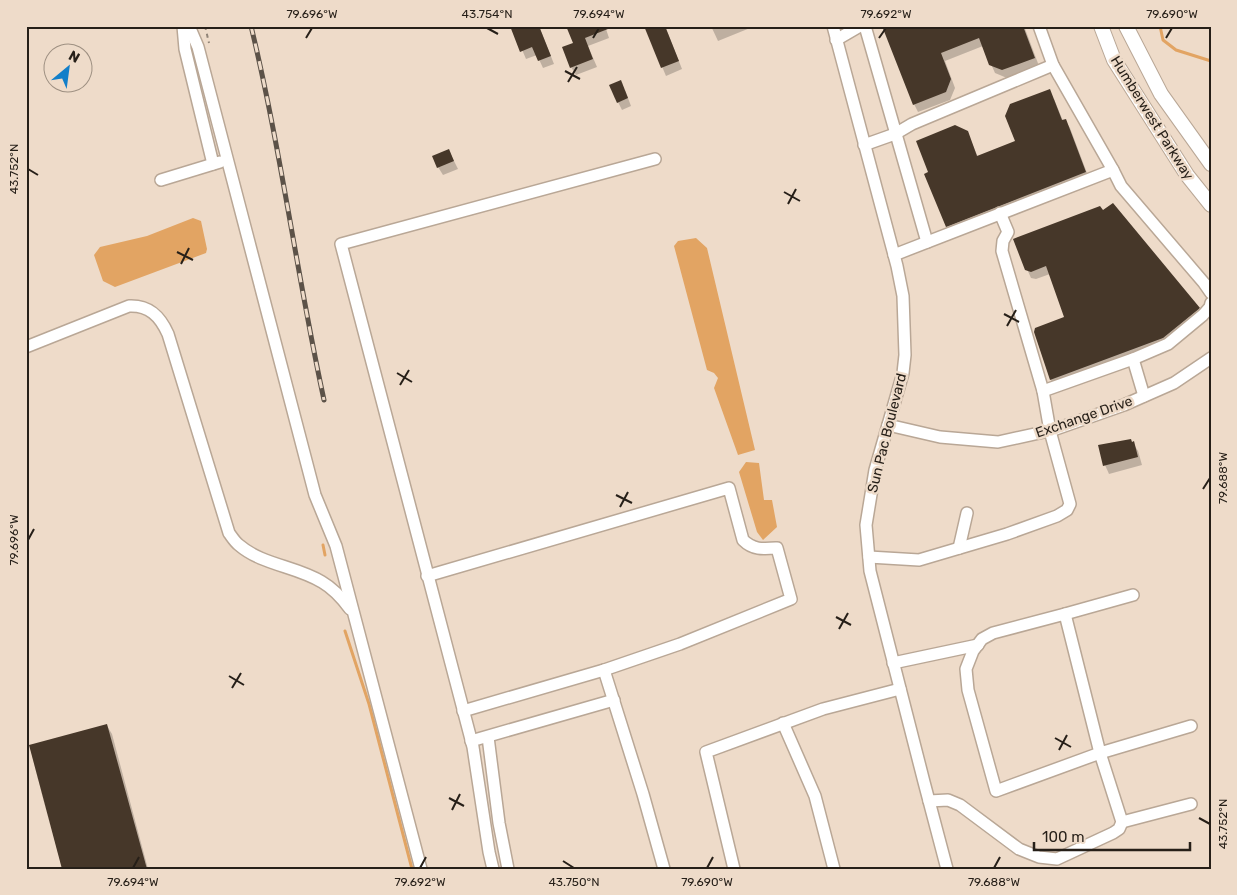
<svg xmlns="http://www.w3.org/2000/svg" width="1237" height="895" viewBox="0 0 1237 895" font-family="Rubik,sans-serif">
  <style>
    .water { fill: #e2a463 }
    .shadow { fill: #0003 }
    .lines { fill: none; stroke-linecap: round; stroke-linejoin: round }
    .stream { stroke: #e2a463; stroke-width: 3 }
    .building { fill: #463729 }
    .minor-casing { stroke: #b9a796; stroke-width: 14 }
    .major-casing { stroke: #b9a796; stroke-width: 16 }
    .path { stroke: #918477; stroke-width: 2; stroke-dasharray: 4 4; stroke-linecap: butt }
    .minor { stroke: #fff; stroke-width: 11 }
    .major { stroke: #fff; stroke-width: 14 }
    .rail-casing { stroke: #5c5248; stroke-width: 5 }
    .rail { stroke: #eedbc9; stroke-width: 3; stroke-dasharray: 9; stroke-linecap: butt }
    .ticks { fill: none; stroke: #261f18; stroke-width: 2 }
    .labels { text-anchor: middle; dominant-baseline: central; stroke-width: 5; stroke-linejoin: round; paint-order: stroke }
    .street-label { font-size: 14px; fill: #261f18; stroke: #eedbc9 }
    .neatline { fill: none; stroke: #261f18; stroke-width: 2 }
    .ticks-label { font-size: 12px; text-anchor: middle; fill: #261f18 }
  </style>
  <rect width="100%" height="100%" fill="#eedbc9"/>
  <!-- water -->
  <g class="water">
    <path d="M193 218 201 221 207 249 206 253 115 287 103 281 94 255 100 247 147 236Z"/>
    <path d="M696 238 707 248 755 450 738 455 714 388 718 378 714 373 707 370 674 246 678 241Z"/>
    <path d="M746 462 759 463 764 500H772L777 527 763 540 757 532 739 472Z"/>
  </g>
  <!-- shadow -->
  <g class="shadow">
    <path d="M512 26H539L554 64 543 68 537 55 526 59Z"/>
    <path d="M605 26 609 38 588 46 597 67 576 75 571 67 574 44Z"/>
    <path d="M645 26H665L682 69 666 76Z"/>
    <path d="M711 26H755L718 41Z"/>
    <path d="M883 26H1024L1039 66 1007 78 995 73 983 46 945 61 955 88 950 100 918 112 914 104Z"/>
    <path d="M625 90 631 106 622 110 618 102Z"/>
    <path d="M1054 99 1063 121 1065 120 1070 128 1090 181 951 234 947 226 967 132 978 157 1016 142Z"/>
    <path d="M449 151 458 169 443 175 438 167Z"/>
    <path d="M1014 240 1199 308 1203 316 1168 346 1056 388 1051 380 1035 332 1066 317 1050 274 1036 279 1031 278Z"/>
    <path d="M1132 443H1133L1138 451 1142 465 1109 474 1105 465Z"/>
    <path d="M107 726 112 734 148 869H64Z"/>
  </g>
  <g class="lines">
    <!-- stream -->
    <g class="stream">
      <path d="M1160 26 1163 40 1176 50 1211 61"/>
      <path d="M323 545 325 555"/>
      <path d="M345 631 369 704 412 869"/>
    </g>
  </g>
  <!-- building -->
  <g class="building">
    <path d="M510 26H539L551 56 538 61 532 47 520 52Z"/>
    <path d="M566 26H613V27L585 38 593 59 570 68 562 47 573 43Z"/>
    <path d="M644 26H665L679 61 661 68Z"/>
    <path d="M882 26H1023L1035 58 1002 70 989 65 979 38 941 53 951 79 946 92 913 105Z"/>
    <path d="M621 80 628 98 617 103 609 85Z"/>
    <path d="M1050 89 1062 120 1066 119 1086 172 946 227 924 174 928 172 916 141 955 125 968 131 977 156 1015 141 1005 116 1010 104Z"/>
    <path d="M449 149 454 161 437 168 432 156Z"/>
    <path d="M1113 203 1200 308 1163 338 1050 380 1034 332 1035 328 1064 317 1046 266 1031 272 1025 270 1013 239 1100 206 1103 210Z"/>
    <path d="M1131 439 1132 442 1134 441 1138 457 1103 466 1098 445Z"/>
    <path d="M107 724 147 869H62L29 745Z"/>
  </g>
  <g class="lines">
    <defs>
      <g id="minor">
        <path d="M183 26 185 49 213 164"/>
        <path d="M189 26 198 47 315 495 336 546 421 869"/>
        <path d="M833 26 897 266 903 296 905 355 903 373 875 470 866 525 870 571 924 782 947 869"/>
        <path d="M865 26 927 242"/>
        <path d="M1039 26 1053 65 1113 170"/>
        <path d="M836 40 860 26"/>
        <path d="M864 145 895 134 912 124 1053 65"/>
        <path d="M161 180 220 162"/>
        <path d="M1000 213 1008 232 1003 241 1002 251 1043 391"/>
        <path d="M894 255 1113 170 1121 186 1204 283 1211 293"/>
        <path d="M26 347 129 306C149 305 160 316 168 334L229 533C232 537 235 542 239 545 262 565 296 566 322 582 334 589 342 598 350 609"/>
        <path d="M1133 359 1144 396"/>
        <path d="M888 425 940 437 998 442 1053 430 1124 405 1174 383 1211 358"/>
        <path d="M959 548 967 513"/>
        <path d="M869 557 919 560 1007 534 1057 516 1067 510 1070 504 1050 431 1043 391 1133 359 1168 344 1203 315 1210 307 1211 303"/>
        <path d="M427 576 729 488 743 540C753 550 763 549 777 548L791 599 680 644 604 670 643 794 664 869"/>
        <path d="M1065 614 1133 595"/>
        <path d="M893 663 978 645"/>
        <path d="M463 711 604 670"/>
        <path d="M783 723 815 796 834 869"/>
        <path d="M488 737 499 823 508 869"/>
        <path d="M471 741 614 700"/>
        <path d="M929 801 948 800 960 805 1019 849 1039 857 1057 859 1113 833 1119 829 1122 822 1100 753 1065 614 993 633 982 639 973 651 966 669 968 690 996 791 1100 753 1191 726"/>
        <path d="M1122 822 1191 804"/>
        <path d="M493 869 489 852 473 747 341 244 655 159"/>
        <path d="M734 869 706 752 823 709 900 689"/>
      </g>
      <g id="major">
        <path d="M1101 26 1114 60 1187 175 1211 205"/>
        <path d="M1126 26 1161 94 1211 164"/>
      </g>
    </defs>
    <!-- minor casing -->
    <use href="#minor" class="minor-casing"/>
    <!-- major casing -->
    <use href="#major" class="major-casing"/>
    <!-- path -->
    <path class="path" d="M205 26 209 43"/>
    <!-- minor -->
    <use href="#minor" class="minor"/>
    <!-- major -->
    <use href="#major" class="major"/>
    <defs>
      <path id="rail" d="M251 26C281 150 297 276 324 400"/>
    </defs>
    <!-- rail casing -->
    <use href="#rail" class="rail-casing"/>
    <!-- rail -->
    <use href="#rail" class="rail"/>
  </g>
  <!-- ticks -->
  <path class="ticks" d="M487 28 498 34M306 38 312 28M593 38 599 28M879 38 886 28M1166 38 1172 28M565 71 580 79M568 82 577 67M28 169 38 175M784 192 800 201M788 204 796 189M177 252 193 260M181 264 189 248M1004 314 1019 322M1007 326 1016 310M397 373 412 382M400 385 409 370M1203 489 1210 478M616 495 632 503M620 507 628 492M28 540 34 529M836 617 851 625M839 629 848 613M229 676 244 685M232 688 241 673M1055 738 1071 747M1059 750 1067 735M449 798 464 806M452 810 460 794M1199 818 1210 824M563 861 574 868M133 868 139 857M420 868 426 857M707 868 713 857M994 868 1000 857"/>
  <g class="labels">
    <!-- street labels -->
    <g class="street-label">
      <text transform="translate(1152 118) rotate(58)">Humberwest Parkway</text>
      <text transform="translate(1084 417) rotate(-19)">Exchange Drive</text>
      <text transform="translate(887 433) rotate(-76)">Sun Pac Boulevard</text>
    </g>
  </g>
  <!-- border -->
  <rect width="1237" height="895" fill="none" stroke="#eedbc9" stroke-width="55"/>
  <!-- north arrow -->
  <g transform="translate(68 68) rotate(29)"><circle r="24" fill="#eedbc9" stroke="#9e9082"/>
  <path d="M0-4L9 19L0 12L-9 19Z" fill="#127fc9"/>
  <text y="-8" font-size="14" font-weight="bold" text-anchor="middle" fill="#261f18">N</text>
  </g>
  <!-- scale -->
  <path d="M1034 842v8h156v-8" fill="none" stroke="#261f18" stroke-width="2.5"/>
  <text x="1042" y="842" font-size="15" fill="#261f18" stroke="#eedbc9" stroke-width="4" paint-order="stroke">100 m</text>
  <rect x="28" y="28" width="1182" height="840" class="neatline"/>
  <g class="ticks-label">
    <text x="312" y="18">79.696°W</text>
    <text x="487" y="18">43.754°N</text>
    <text x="599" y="18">79.694°W</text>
    <text x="886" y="18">79.692°W</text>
    <text x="1172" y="18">79.690°W</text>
    <text transform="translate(14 169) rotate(-90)" y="4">43.752°N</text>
    <text transform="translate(1223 478) rotate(-90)" y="4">79.688°W</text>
    <text transform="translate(14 540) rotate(-90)" y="4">79.696°W</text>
    <text transform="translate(1223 824) rotate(-90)" y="4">43.752°N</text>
    <text x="133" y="886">79.694°W</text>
    <text x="420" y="886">79.692°W</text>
    <text x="574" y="886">43.750°N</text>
    <text x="707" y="886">79.690°W</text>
    <text x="994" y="886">79.688°W</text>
  </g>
</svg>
